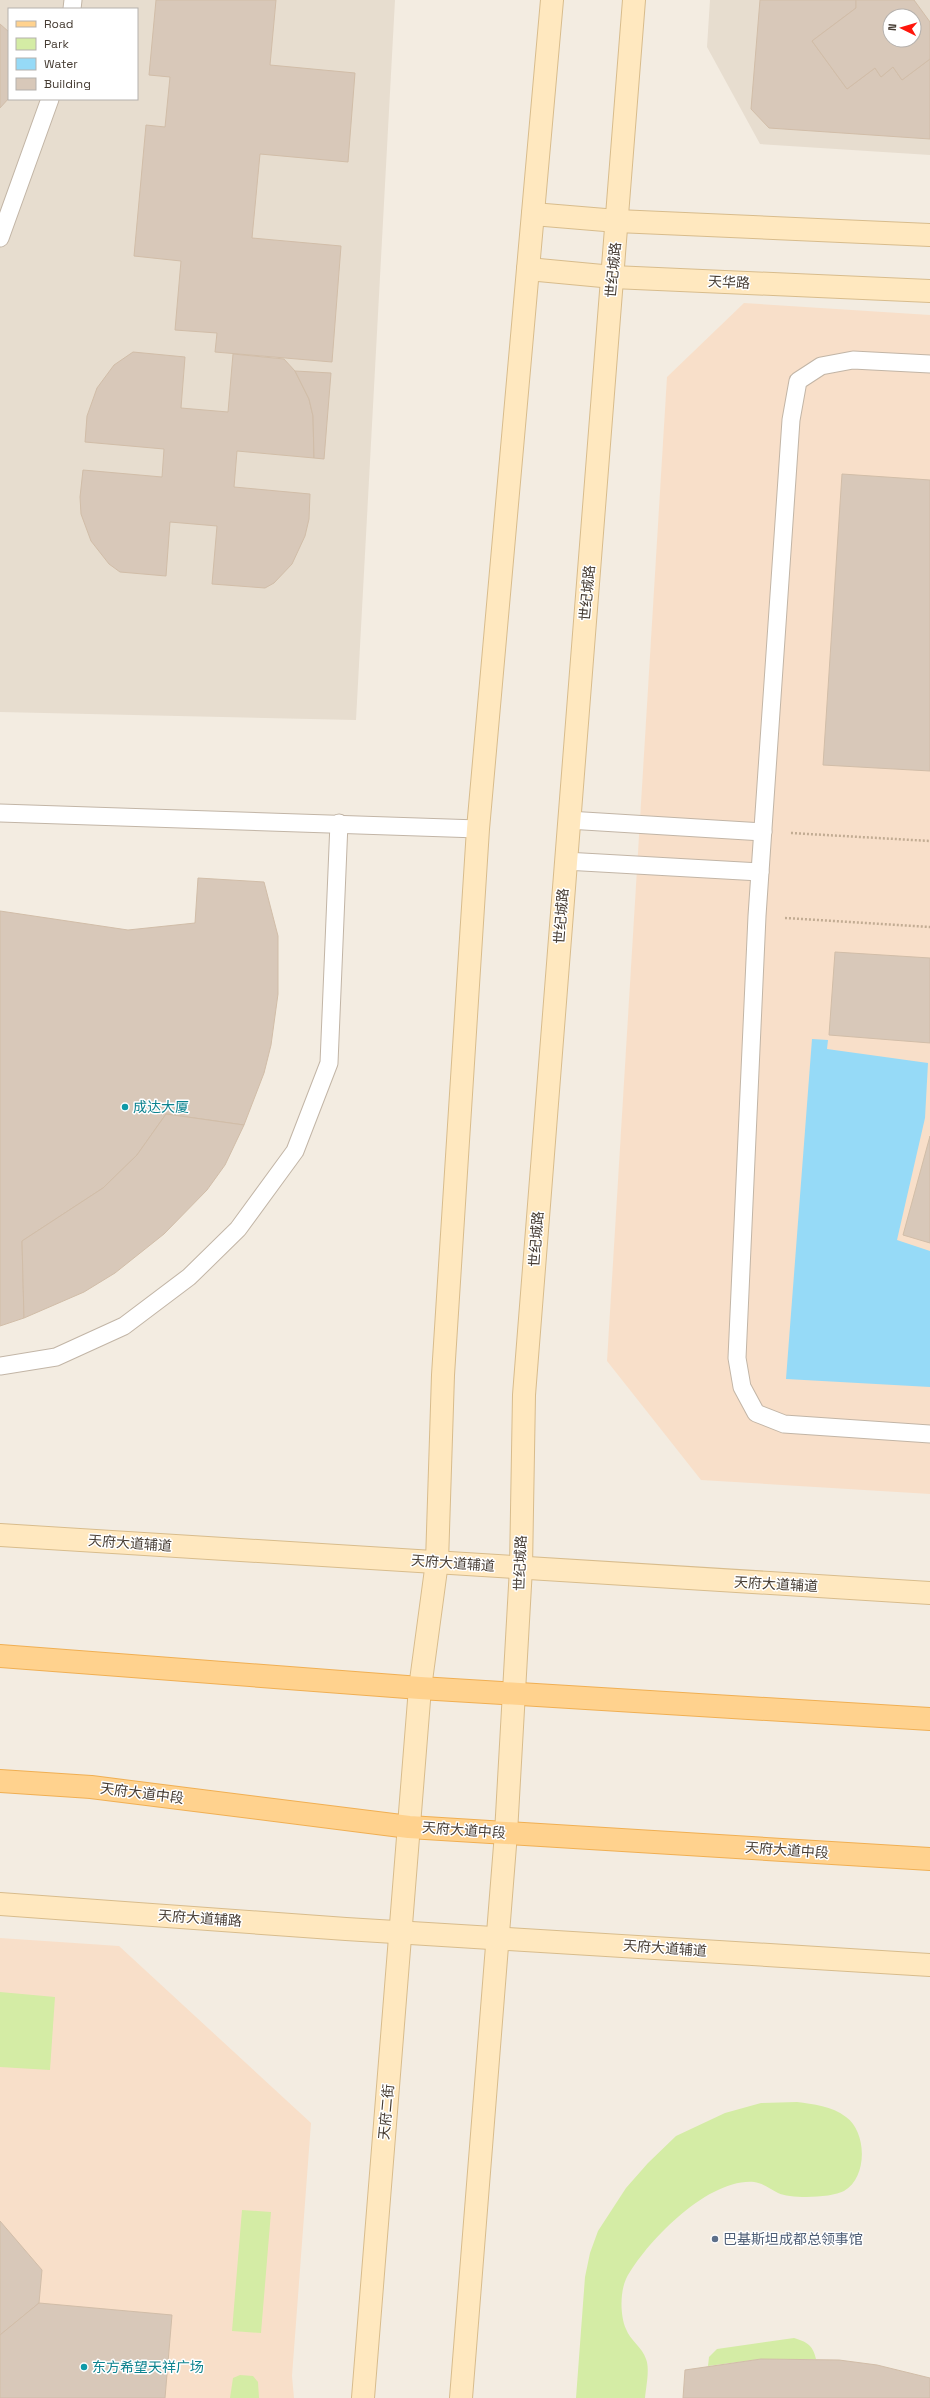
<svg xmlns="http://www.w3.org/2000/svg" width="930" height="2398" viewBox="0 0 930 2398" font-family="'Space Grotesk','Noto Sans SC',sans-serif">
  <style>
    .residential { fill: #e7ddcf; fill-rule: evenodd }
    .commercial { fill: #f8dfc9 }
    .green { fill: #d4eca5 }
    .water { fill: #96daf7 }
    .building { fill: #d8c8b9; stroke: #d1bda8; fill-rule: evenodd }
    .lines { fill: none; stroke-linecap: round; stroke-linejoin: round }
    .lane-casing { stroke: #c2b5a6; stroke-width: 19 }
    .secondary-casing { stroke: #d8bc8c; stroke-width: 24 }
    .primary-casing { stroke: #f0af53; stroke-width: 24 }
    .path { stroke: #c2ac93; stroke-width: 2.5; stroke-dasharray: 2 2; stroke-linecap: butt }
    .lane { stroke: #fff; stroke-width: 17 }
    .secondary { stroke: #ffe8bf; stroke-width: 22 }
    .primary { stroke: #ffd28e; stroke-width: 22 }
    .culture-dot { fill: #0f9aa8; stroke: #fff; stroke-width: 1.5 }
    .service-dot { fill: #5c6f8a; stroke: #fff; stroke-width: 1.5 }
    .labels { text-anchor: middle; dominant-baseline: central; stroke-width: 3; stroke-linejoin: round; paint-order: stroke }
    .street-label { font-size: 14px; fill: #453b32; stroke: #fff }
    .culture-label { font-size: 14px; fill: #0d838f; stroke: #fff; text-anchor: start }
    .service-label { font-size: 14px; fill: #4e5e75; stroke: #fff; text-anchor: start }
  </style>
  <rect width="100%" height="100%" fill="#f3ece1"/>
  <!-- residential -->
  <g class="residential">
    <path d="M0 0H395L356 720 0 712ZM9 9H137V99H9Z"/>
    <path d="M710 0H930V155L760 144 707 47ZM890 16H914V40H890Z"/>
  </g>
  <!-- commercial -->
  <g class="commercial">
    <path d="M744 303 930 315V1494L701 1480 607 1361 667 377Z"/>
    <path d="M0 1938 119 1946 311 2123 292 2376 294 2398H0Z"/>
  </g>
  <!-- green -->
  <g class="green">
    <path d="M0 1992 55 1997 50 2070 0 2067Z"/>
    <path d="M797 2102C813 2104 832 2106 846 2117 867 2132 868 2177 844 2191 831 2198 791 2199 778 2193 770 2189 763 2183 754 2182 708 2178 646 2242 626 2279 620 2292 620 2316 626 2329 630 2340 642 2347 646 2359 650 2369 646 2387 645 2398H576L585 2277 590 2253 598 2231 626 2188 648 2163 676 2136 725 2113 761 2103Z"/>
    <path d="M242 2210 271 2212 261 2333 232 2331Z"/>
    <path d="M794 2338C807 2342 813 2345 816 2359H761L708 2366 709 2357 717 2349Z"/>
    <path d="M240 2375 253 2376 258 2382 259 2398H230L233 2378Z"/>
  </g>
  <!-- water -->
  <path class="water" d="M812 1039 828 1040 827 1049 928 1063 925 1118 897 1240 930 1251V1387L786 1379Z"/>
  <!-- building -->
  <g class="building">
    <path d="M156 0H276L270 65 355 73 348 162 260 154 252 238 341 246 332 362 215 352 217 333 175 330 181 261 134 256 146 125 165 127 170 77 149 75Z"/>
    <path d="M760 0H856V8L812 41 847 89 875 68 881 77 893 67 902 80 930 59V139L769 128 751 109Z"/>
    <path d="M856 0H914L930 22V59L902 80 893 67 881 77 875 68 847 89 812 41 856 8ZM890 16H914V40H890Z"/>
    <path d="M0 24 9 32V98L0 108Z"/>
    <path d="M133 352 185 357 181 408 228 412 233 354 284 359 295 371 309 399 313 416 314 458 237 451 234 487 310 494 309 519 305 536 292 564 274 583 265 588 212 584 217 526 170 522 166 576 120 572 109 564 91 541 81 514 80 497 83 470 162 477 164 449 85 442 87 416 97 388 114 365Z"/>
    <path d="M295 371 331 373 324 459 314 458 313 416 309 399Z"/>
    <path d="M842 474 930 480V771L823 765Z"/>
    <path d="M198 878 264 882 278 936V994L271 1045 264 1073 244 1125 166 1114 137 1155 103 1188 22 1241 24 1318 0 1326V911L128 930 195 923Z"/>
    <path d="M835 952 930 958V1043L829 1035Z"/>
    <path d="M166 1114 244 1125 225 1165 207 1190 164 1234 115 1273 84 1292 24 1318 22 1241 103 1188 137 1155Z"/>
    <path d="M930 1136V1243L903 1235Z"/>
    <path d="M0 2221 42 2270 39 2303 0 2335Z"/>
    <path d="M39 2303 172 2315 165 2398H0V2335Z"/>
    <path d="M761 2359 839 2360 877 2365 930 2378V2398H683L685 2370Z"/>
  </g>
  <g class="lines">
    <defs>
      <g id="lane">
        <path d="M72 9 73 0"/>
        <path d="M0 238 50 99"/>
        <path d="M930 364 853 360 821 366 798 381 791 420 757 916 737 1358 742 1387 756 1413 784 1424 930 1434"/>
        <path d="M0 813 478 829"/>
        <path d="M568 820 763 832"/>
        <path d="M565 861 760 872"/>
        <path d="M0 1366 56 1357 124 1326 189 1277 238 1229 295 1151 329 1063 339 823"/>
      </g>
      <g id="secondary">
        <path d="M533 214 617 221 930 235"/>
        <path d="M528 269 613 277 930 291"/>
        <path d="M0 1535 930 1593"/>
        <path d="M0 1904 346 1929 930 1965"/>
        <path d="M363 2398 420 1688 437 1562 443 1375 478 829 552 0"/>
        <path d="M461 2398 506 1833 521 1568 524 1395 634 0"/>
      </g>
      <g id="primary">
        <path d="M0 1656 420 1688 930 1719"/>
        <path d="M0 1781 91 1787 409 1827 930 1859"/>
      </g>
    </defs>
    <!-- lane casing -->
    <use href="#lane" class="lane-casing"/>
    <!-- secondary casing -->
    <use href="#secondary" class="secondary-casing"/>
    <!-- primary casing -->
    <use href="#primary" class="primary-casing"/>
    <!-- path -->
    <g class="path">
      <path d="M791 833 930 841"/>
      <path d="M785 918 930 927"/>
    </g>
    <!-- lane -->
    <use href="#lane" class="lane"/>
    <!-- secondary -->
    <use href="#secondary" class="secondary"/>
    <!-- primary -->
    <use href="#primary" class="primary"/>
  </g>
  <!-- markers -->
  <g class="culture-dot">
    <circle cx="125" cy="1107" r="4"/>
    <circle cx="84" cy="2367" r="4"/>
  </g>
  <circle class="service-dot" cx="715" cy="2239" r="4"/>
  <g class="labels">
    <!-- street labels -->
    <g class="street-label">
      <text transform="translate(613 270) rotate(-85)">世纪城路</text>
      <text transform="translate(729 282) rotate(3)">天华路</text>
      <text transform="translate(587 593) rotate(-85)">世纪城路</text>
      <text transform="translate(561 916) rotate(-86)">世纪城路</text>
      <text transform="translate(536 1239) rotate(-86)">世纪城路</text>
      <text transform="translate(130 1543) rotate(4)">天府大道辅道</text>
      <text transform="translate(453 1563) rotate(4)">天府大道辅道</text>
      <text transform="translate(520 1563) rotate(-88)">世纪城路</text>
      <text transform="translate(776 1584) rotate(3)">天府大道辅道</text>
      <text transform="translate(142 1793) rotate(7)">天府大道中段</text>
      <text transform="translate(464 1830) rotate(4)">天府大道中段</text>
      <text transform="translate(787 1850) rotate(4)">天府大道中段</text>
      <text transform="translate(200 1918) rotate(4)">天府大道辅路</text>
      <text transform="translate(665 1948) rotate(4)">天府大道辅道</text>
      <text transform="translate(386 2112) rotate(-85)">天府二街</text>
    </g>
    <!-- culture labels -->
    <g class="culture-label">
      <text x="133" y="1107">成达大厦</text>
      <text x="92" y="2367">东方希望天祥广场</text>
    </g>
    <!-- service labels -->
    <g class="service-label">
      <text x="723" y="2239">巴基斯坦成都总领事馆</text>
    </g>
  </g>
  <!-- legend -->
  <rect x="8" y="8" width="130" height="92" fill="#ffffff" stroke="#b5b1ad"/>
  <rect x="16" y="21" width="20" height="6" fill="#ffd28e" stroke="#b5b1ad"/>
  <text x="44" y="28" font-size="12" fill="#453b32">Road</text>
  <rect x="16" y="38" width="20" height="12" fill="#d4eca5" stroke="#b5b1ad"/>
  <text x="44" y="48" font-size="12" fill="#453b32">Park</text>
  <rect x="16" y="58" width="20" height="12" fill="#96daf7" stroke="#b5b1ad"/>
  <text x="44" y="68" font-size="12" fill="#453b32">Water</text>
  <rect x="16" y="78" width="20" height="12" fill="#d8c8b9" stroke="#b5b1ad"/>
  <text x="44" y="88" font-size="12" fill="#453b32">Building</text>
  <!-- north arrow -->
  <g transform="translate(902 28) rotate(275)"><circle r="19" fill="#ffffff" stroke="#b5b1ad"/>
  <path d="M0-3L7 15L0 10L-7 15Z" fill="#ff160c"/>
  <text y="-6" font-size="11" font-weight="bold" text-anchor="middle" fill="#453b32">N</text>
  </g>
</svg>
